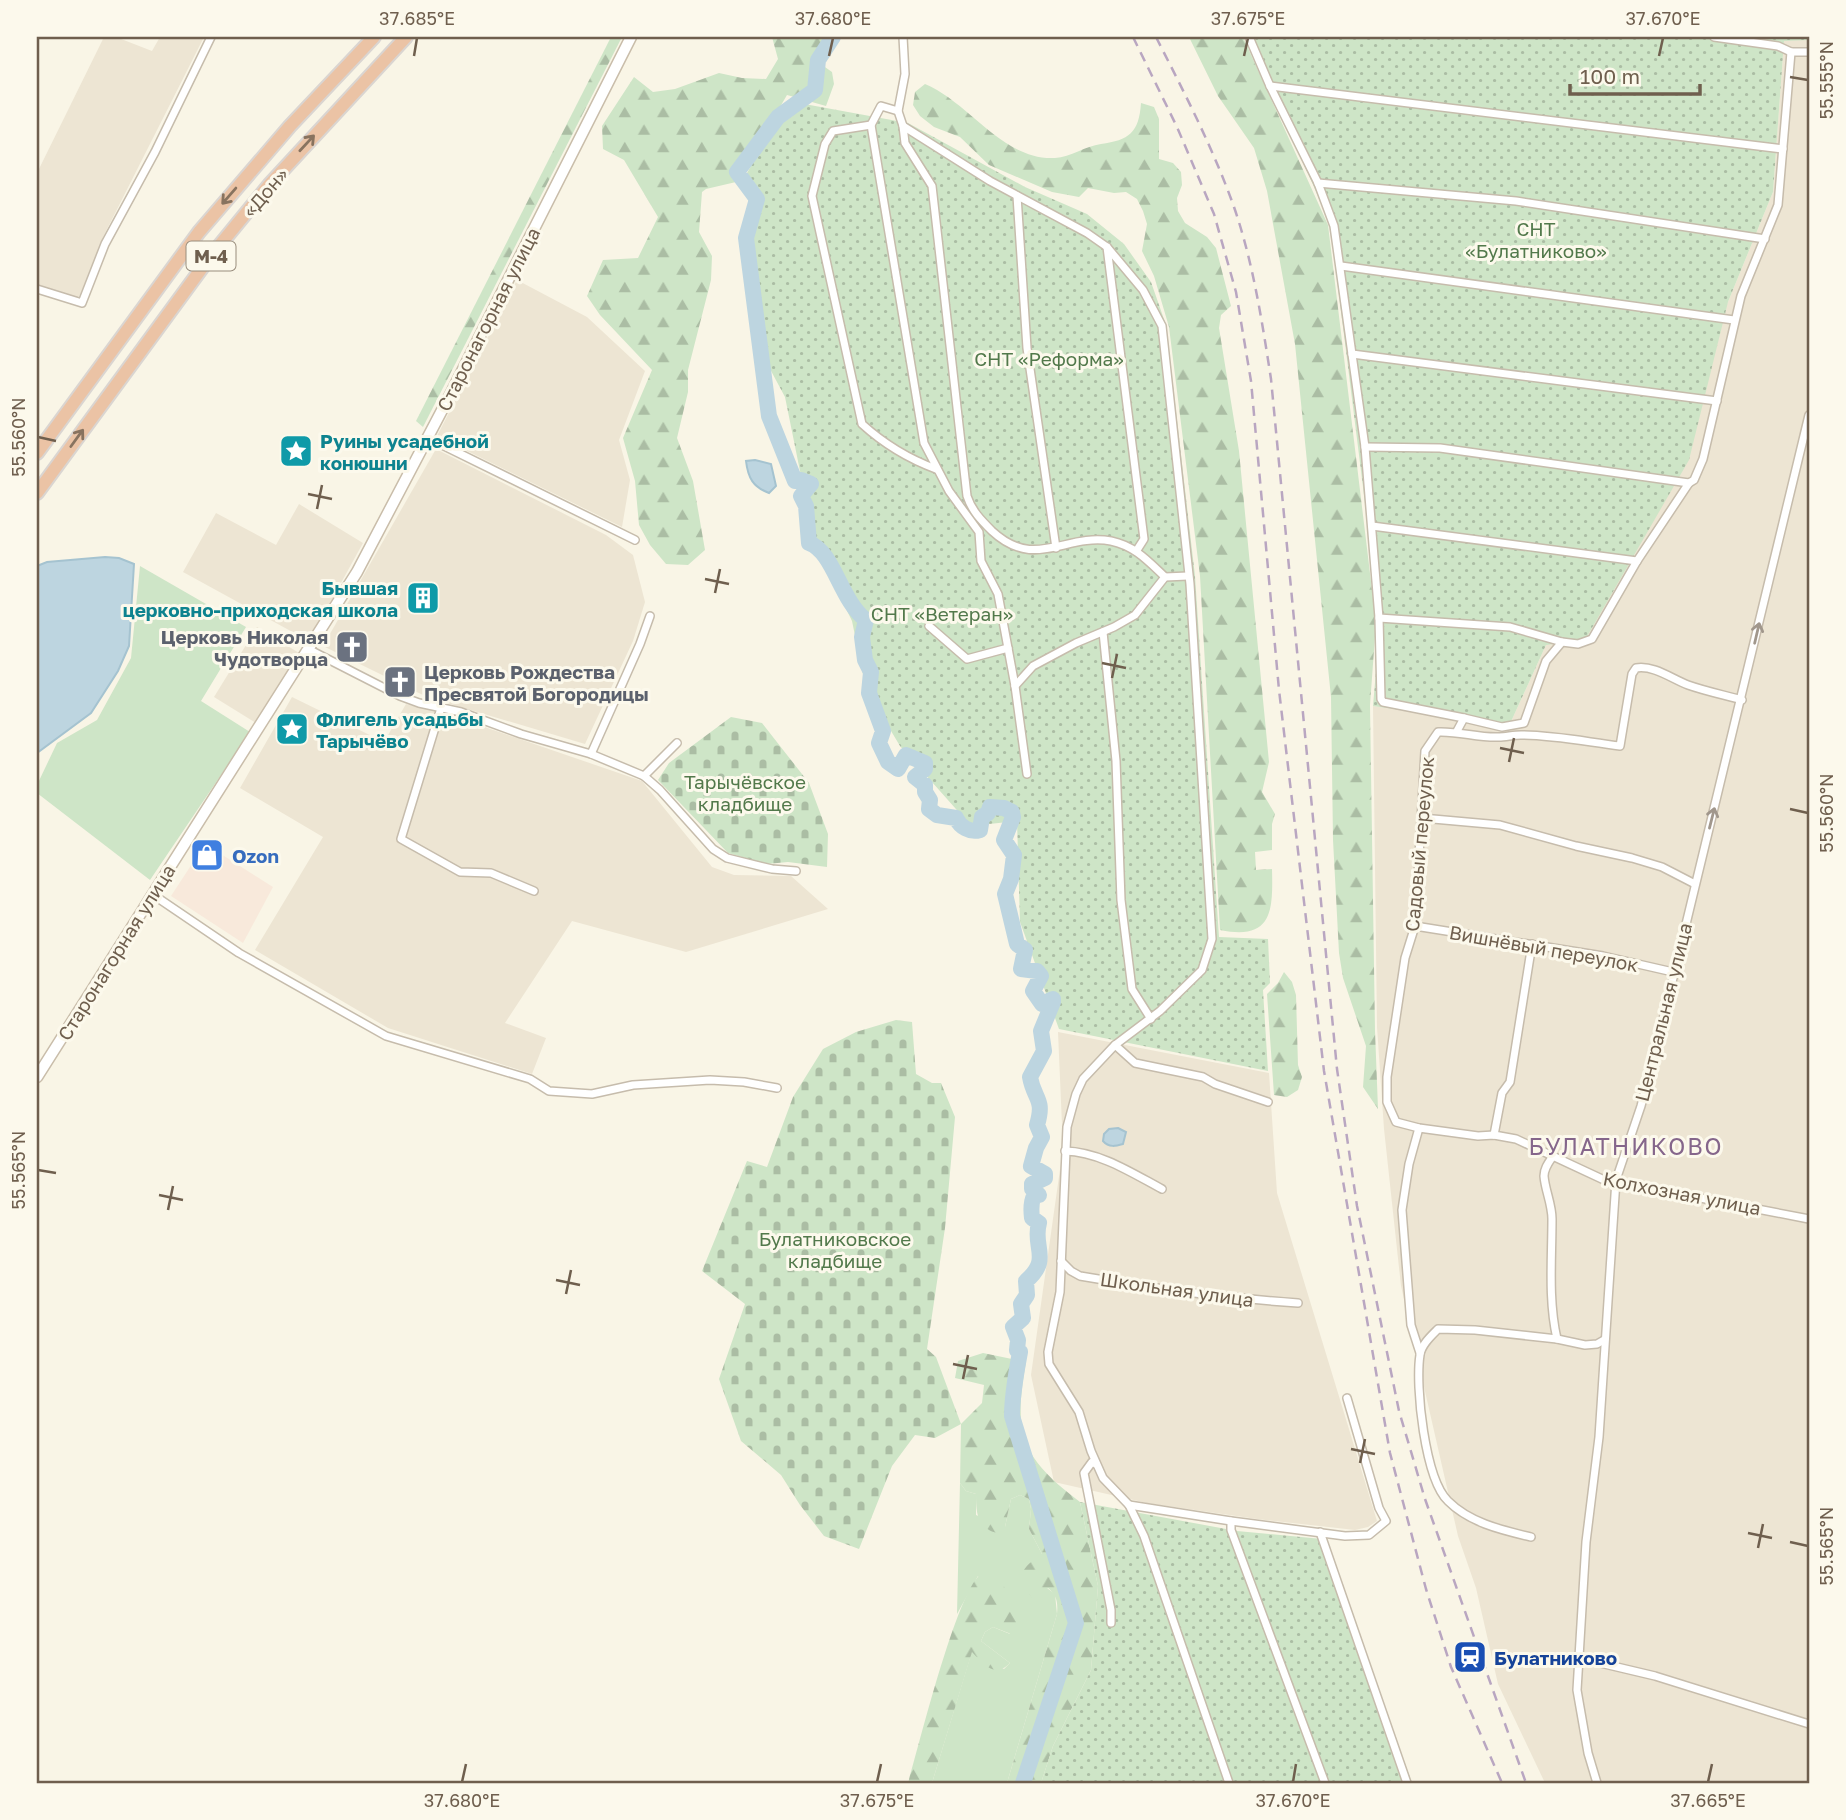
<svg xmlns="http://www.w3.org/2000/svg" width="1846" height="1820" viewBox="0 0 1846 1820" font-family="'Golos Text',sans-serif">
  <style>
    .residential { fill: #ede5d3 }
    .commercial { fill: #f8e9db }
    .green { fill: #cee5c7 }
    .forest { fill: url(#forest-firs) }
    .cemetery { fill: url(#cemetery-stones) }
    .garden { fill: url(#garden-dots) }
    .water { fill: #bdd5e0; stroke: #a5c3d0; stroke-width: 2 }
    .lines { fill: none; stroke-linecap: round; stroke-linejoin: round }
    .river { stroke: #bdd5e0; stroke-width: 16 }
    .minor-casing { stroke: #c6bcac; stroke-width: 10 }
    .secondary-casing { stroke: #c9bdaa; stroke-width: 13 }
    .motorway-casing { stroke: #dad5d1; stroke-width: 16 }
    .minor { stroke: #fff; stroke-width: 7 }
    .secondary { stroke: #fff; stroke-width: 10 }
    .motorway { stroke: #ebc3a5; stroke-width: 12 }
    .rail { stroke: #b9a6c1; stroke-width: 2.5; stroke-dasharray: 10 7; stroke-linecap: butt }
    .oneway { stroke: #88735f }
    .oneway2 { stroke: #a1978c }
    .ticks { fill: none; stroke: #6f5f4e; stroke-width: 2.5 }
    .labels { text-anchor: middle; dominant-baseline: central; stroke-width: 6; stroke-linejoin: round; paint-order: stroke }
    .shield { fill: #fcf9ec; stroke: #998d7d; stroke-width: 2 }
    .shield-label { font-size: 18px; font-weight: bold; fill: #6f5f4e }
    .street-label { font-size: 19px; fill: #6f5f4e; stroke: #fcf9ec }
    .park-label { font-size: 19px; fill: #52794b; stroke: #fcf9ec }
    .culture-label { font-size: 19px; font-weight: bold; fill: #0d838f; stroke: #fcf9ec; text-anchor: start }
    .worship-label { font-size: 19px; font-weight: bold; fill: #5b616d; stroke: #fcf9ec; text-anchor: end }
    .shop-label { font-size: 19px; font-weight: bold; fill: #366cbe; stroke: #fcf9ec; text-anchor: start }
    .transit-label { font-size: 19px; font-weight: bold; fill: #164399; stroke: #fcf9ec; text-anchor: start }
    .quarter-label { font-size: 23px; letter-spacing: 2px; fill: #85668b; stroke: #fcf9ec }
    .neatline { fill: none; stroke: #6f5f4e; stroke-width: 2.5 }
    .ticks-label { font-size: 18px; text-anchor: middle; fill: #6f5f4e }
  </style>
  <defs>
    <pattern id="forest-firs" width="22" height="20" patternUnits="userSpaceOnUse" patternTransform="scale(1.75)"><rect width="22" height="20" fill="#cee5c7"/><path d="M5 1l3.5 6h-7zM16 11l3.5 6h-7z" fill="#abbda4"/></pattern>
    <pattern id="cemetery-stones" width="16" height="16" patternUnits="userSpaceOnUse" patternTransform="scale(1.75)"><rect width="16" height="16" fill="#cee5c7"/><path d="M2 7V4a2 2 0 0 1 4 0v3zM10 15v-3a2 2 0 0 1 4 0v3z" fill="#abbda4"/></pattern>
    <pattern id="garden-dots" width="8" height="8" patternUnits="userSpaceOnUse" patternTransform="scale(1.75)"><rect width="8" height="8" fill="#cee5c7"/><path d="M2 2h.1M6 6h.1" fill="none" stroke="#abbda4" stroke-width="1.8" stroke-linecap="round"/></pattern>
  </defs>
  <rect width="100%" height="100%" fill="#f9f5e6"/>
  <!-- residential -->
  <g class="residential">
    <path d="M104 37H116L152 51 160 37H204L103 237 81 294 77 298 57 293 37 285V173Z"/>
    <path d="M1784 40H1809V1783H1545L1498 1684 1476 1588 1458 1536 1401 1286 1384 1129 1377 1027 1373 706 1509 726 1546 645 1728 302 1773 192Z"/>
    <path d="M517 280 587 317 645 371 619 440 630 480 622 527 437 436Z"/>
    <path d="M436 449 606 535 633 555 645 602 633 641 585 744 427 697 323 646Z"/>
    <path d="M299 504 363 543 309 641 183 572 216 513 276 545Z"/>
    <path d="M257 627 299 653 256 723 214 697Z"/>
    <path d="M292 697 384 742 406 704 447 714 642 781 712 867 734 875 791 876 828 909 686 952 572 921 505 1023 546 1038 532 1074 388 1028 255 950 323 837 240 788Z"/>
    <path d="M1058 1032 1269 1073 1277 1193 1377 1521 1368 1527 1355 1530 1257 1519 1147 1503 1054 1482 1031 1375 1063 1148Z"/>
  </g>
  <!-- commercial -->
  <path class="commercial" d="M205 844 273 887 243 943 171 896Z"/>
  <!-- green -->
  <g class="green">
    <path d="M140 566 246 627 201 701 250 732 150 880 37 793V785L57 743 97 720 131 658Z"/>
    <path d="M960 1483 966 1491 976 1494V1515L1005 1527 1011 1499 1020 1495 1029 1499 1031 1509 1029 1529 1042 1554 1047 1588 1055 1594 1057 1614 1007 1783H932L972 1651 1004 1669 1010 1663 981 1641 985 1632 993 1627 1010 1634 978 1576 957 1614Z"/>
  </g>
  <!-- forest -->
  <g class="forest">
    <path d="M611 37H622L423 427 416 421Z"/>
    <path d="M772 37H836L826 43 820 54 822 65 832 72 834 84 826 106 787 95 736 182 706 189 702 192 699 232 712 256 711 280 688 370V392L677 438 693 481 705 550 688 565 666 564 650 545 639 525 635 481 623 438 652 370 600 315 587 296 603 260 638 258 658 217 624 160 603 149 602 126 634 77 653 92 675 89 719 73 742 78 766 79 778 59Z"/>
    <path d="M1189 37H1243L1328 225 1376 623 1370 705 1375 1031 1378 1109 1363 1087 1366 1046 1343 978 1339 953 1333 840 1331 697 1295 344 1267 191 1254 148 1218 96Z"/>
    <path d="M925 84C969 102 1003 161 1055 158 1071 157 1085 146 1101 144 1129 140 1139 133 1141 103L1154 107 1159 119V159L1173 163 1181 172 1182 185 1177 198 1178 211 1185 223 1207 237 1216 248 1231 306 1221 315 1219 328 1239 451 1269 762 1262 792 1275 814 1272 824V850L1255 852 1256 870 1272 869C1273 910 1273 941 1220 930L1200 576 1169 327 1154 276 1142 251 1147 224 1143 211 1137 199 1126 192 1114 193 1088 188 1079 197 1052 192 989 165 960 137 934 127 920 116 913 105 915 92Z"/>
    <path d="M1284 972 1292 982 1296 995 1298 1065 1302 1077 1298 1090 1287 1097 1274 1095 1267 994 1278 983Z"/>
    <path d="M983 1353 1026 1362C1013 1435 1021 1457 1080 1502L1098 1586 1091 1670 1053 1746 1041 1783H1007L1057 1614C1058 1602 1057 1596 1048 1588L1033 1599C1016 1575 1019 1570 1042 1554L1029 1529 1031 1509 1029 1499 1020 1495 1011 1499 1005 1527 997 1533C977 1528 976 1513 976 1494L966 1491 960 1483 961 1424 982 1403 984 1385 955 1378 958 1361Z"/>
    <path d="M996 1570 1012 1603 1018 1630 1011 1634 993 1627 985 1632 981 1641 1010 1663C994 1679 984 1664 972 1652L932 1783H908C919 1746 956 1594 980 1575 985 1571 990 1571 996 1570Z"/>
  </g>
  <!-- cemetery -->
  <g class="cemetery">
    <path d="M731 717 762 723 809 783 828 834 827 867 788 862 767 864 728 853 658 780 669 763Z"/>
    <path d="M896 1020 912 1022 916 1074 932 1083H941L955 1117 945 1228 927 1349 936 1357 961 1424 935 1438 915 1435 892 1466 859 1549 824 1536 800 1505 781 1475 741 1441 719 1379 745 1304 702 1271 747 1161 767 1167 793 1097 823 1049 856 1032Z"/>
  </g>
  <!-- garden -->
  <g class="garden">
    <path d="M1247 37H1809V40L1784 41 1773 192 1728 302 1689 460 1585 640 1546 645 1509 726 1373 706 1380 623 1330 223Z"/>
    <path d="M788 101 908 123 1025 187 1087 214 1124 244 1151 282 1166 325 1195 576 1219 937 1268 939 1270 983 1263 990 1268 1071 1059 1029 1020 922 1017 821 971 826 900 746 866 689 852 621 815 545 785 397 753 337 747 173Z"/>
    <path d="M1080 1502 1237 1531 1322 1539 1325 1542 1412 1783H1041L1053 1746 1091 1670 1098 1586Z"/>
  </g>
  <!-- water -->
  <g class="water">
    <path d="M755 460 771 464 776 486 769 493C753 487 748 478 746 461Z"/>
    <path d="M105 557 119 558 134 564 129 646 118 671 91 713 37 753V566L47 562Z"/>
    <path d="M1118 1128 1126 1132 1123 1144C1116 1146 1109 1148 1103 1141L1104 1134 1109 1129Z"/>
  </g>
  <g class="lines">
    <!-- river -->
    <path class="river" d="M833 37 818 60 815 90 778 117 737 172 757 199 746 238 769 416 795 481 801 480 811 484 801 496 806 506 809 543C834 552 840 600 866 620L862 637 865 660 871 672 869 693 883 731 879 743 888 762 898 769 906 755 925 763V769L915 777 925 785V792L930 800 929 809 937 815 956 818C960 827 970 833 980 830L982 817 988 813 990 807 1004 808 1012 812 1013 817 1004 840 1014 855 1011 879 1005 894 1017 944 1025 950 1021 969 1037 971 1041 976 1033 991 1042 1004 1053 999V1002L1041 1031 1044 1051 1030 1077C1034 1100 1045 1098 1037 1125L1042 1137 1036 1148 1031 1166 1045 1174V1178L1032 1184V1189L1039 1195 1034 1196C1031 1202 1031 1210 1032 1218L1039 1223C1032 1247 1052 1259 1026 1281L1027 1295 1021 1304 1023 1318 1013 1327 1018 1340 1017 1350 1020 1352C1016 1374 1012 1394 1012 1416L1076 1623 1023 1783"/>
    <defs>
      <g id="minor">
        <path d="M903 37 905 74 898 111 903 126 990 181 1087 233 1107 247 1143 290 1162 326 1190 584 1212 939 1202 970 1160 1011 1115 1045 1083 1079 1076 1094 1067 1127 1060 1292 1048 1352 1049 1364 1079 1412 1091 1451 1103 1478 1129 1505 1144 1536 1229 1783"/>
        <path d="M1249 37 1270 86 1318 183 1334 226 1365 447 1379 618 1381 699 1383 702 1464 718"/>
        <path d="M1714 37 1778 46 1791 52H1809"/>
        <path d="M1270 86 1783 149"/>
        <path d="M898 111 881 106 871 125 924 443 949 491 979 532 981 561 998 594 1015 686 1027 774"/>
        <path d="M871 125 833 131 825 144 812 196 862 424C884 444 909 459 936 469"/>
        <path d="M903 126 905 143 932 186 967 496C972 511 981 520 992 531 1035 571 1065 533 1111 541 1135 546 1148 561 1165 577"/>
        <path d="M1318 183 1516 201 1765 239"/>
        <path d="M1017 196 1027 348 1056 548"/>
        <path d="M1107 247 1144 539 1137 550"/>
        <path d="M1341 266 1734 320"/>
        <path d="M37 289 82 303 105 244 155 152 211 37"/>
        <path d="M1352 354 1717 401"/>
        <path d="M428 438 635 540"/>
        <path d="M1365 447 1440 448 1689 483"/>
        <path d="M1372 526 1637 561"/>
        <path d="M1379 618 1510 627 1562 642"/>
        <path d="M929 626 967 659 1008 648"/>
        <path d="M1103 632 1116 761 1121 900 1132 989 1151 1019"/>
        <path d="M310 650 400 696 419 703 461 712 521 734 591 754 644 776 677 743"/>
        <path d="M1015 686 1033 666 1076 643 1114 627 1135 615 1165 577 1188 576"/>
        <path d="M1742 700C1724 695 1705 691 1688 685 1672 679 1654 665 1636 668L1632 674 1620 746C1587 742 1554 735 1521 735 1513 735 1506 737 1499 737 1478 738 1459 731 1438 732L1425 751 1415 926 1405 958 1387 1077V1102L1396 1122 1419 1128 1478 1136 1494 1135 1516 1139 1602 1179 1809 1219"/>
        <path d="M441 708 401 839 460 872 491 873 534 891"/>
        <path d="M1457 731 1464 718 1502 727 1524 723 1546 661 1562 642 1578 644 1592 639 1637 561 1689 483 1694 480 1703 459 1741 296 1778 205 1791 52"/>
        <path d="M591 754 640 644 650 616"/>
        <path d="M644 776 660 790 713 849 727 858 772 869 796 871"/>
        <path d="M1422 818 1500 825 1576 846 1632 858 1662 867 1695 884"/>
        <path d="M152 894 239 953 386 1036 530 1079 549 1091 592 1094 633 1085 710 1080 744 1082 777 1088"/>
        <path d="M1415 926 1603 956 1673 972"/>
        <path d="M1115 1045 1135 1063 1203 1077 1215 1084 1268 1102"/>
        <path d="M1419 1128 1409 1164 1402 1210 1411 1325 1420 1353"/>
        <path d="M1494 1135 1502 1093 1510 1082 1532 944"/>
        <path d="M1065 1151C1100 1152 1132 1173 1162 1189"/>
        <path d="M1553 1156C1549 1162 1544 1168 1544 1176 1545 1190 1552 1204 1552 1219 1552 1259 1548 1299 1557 1339"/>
        <path d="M1061 1261 1071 1271 1080 1276C1153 1289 1225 1298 1298 1303"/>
        <path d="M1096 1464 1092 1462 1084 1473 1111 1610V1623"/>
        <path d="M1129 1505 1231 1521 1345 1536 1369 1535 1386 1521 1379 1508 1347 1398"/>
        <path d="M1231 1521V1530L1325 1783"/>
        <path d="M1320 1532 1407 1783"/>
        <path d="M1531 1537C1502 1530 1470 1523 1448 1501 1425 1479 1415 1386 1420 1355 1421 1345 1431 1336 1438 1329L1475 1330 1557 1339 1585 1345 1597 1344 1604 1340"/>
        <path d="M1579 1658 1655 1676 1809 1724"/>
        <path d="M1597 1783 1588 1753 1577 1690 1586 1542 1599 1437 1616 1180 1641 1106 1658 1040 1809 415"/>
      </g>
      <path id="secondary" d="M37 1077 357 572 450 395 631 37"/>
      <g id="motorway">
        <path d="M37 453 199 232 290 126 374 37"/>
        <path d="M37 493 210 257 269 185 406 37"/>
      </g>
    </defs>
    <!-- minor casing -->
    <use href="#minor" class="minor-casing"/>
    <!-- secondary casing -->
    <use href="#secondary" class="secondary-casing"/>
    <!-- motorway casing -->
    <use href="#motorway" class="motorway-casing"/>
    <!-- minor -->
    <use href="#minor" class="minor"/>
    <!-- secondary -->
    <use href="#secondary" class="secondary"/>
    <!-- motorway -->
    <use href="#motorway" class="motorway"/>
    <!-- rail -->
    <g class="rail">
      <path d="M1133 37 1177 127 1214 214 1236 292 1251 381 1279 690 1324 1071 1390 1453 1426 1589 1451 1667 1502 1783"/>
      <path d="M1156 37C1184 92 1213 148 1234 207 1253 262 1262 321 1271 379L1337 1069 1357 1206 1399 1411 1425 1499 1526 1783"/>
    </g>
  </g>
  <!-- one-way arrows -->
  <defs><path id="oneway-shaft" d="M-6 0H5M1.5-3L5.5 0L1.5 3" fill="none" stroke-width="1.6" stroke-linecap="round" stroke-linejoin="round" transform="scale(1.75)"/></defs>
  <g class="oneway">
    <use href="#oneway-shaft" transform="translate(307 143) rotate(-47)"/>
    <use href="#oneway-shaft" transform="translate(229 196) rotate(131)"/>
    <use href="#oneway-shaft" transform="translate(77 438) rotate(-54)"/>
  </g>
  <g class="oneway2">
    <use href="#oneway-shaft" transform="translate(1757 633) rotate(-77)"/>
    <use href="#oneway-shaft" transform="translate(1712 818) rotate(-76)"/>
  </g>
  <!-- ticks -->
  <path class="ticks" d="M414 56 417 38M829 56 833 38M1244 56 1248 38M1659 56 1663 38M1790 77 1808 80M38 437 56 441M308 494 332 499M317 509 322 485M705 579 729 584M715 593 720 569M1102 663 1126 668M1112 678 1117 654M1500 748 1524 753M1509 762 1514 738M1790 809 1808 813M38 1170 56 1173M159 1195 183 1200M168 1210 173 1186M556 1280 580 1285M566 1294 571 1270M953 1364 977 1369M963 1379 968 1355M1351 1449 1375 1454M1360 1463 1365 1439M1748 1533 1772 1538M1790 1542 1808 1546M1758 1548 1763 1524M462 1782 466 1764M877 1782 881 1764M1293 1782 1296 1764M1708 1782 1712 1764"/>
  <!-- icons -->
  <defs>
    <symbol id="sight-square" viewBox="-11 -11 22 22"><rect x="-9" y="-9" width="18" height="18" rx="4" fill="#0f9aa8" stroke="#fcf9ec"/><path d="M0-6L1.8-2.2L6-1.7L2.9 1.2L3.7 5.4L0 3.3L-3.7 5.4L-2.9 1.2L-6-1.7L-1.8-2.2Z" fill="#fff"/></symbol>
    <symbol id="building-square" viewBox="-11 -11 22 22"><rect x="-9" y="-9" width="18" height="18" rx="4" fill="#0f9aa8" stroke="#fcf9ec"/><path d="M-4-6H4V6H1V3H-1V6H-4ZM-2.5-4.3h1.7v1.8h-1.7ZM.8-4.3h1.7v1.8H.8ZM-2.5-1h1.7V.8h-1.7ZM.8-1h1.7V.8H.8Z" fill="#fff"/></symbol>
    <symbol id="church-square" viewBox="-11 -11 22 22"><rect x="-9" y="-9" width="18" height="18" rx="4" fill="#6b7280" stroke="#fcf9ec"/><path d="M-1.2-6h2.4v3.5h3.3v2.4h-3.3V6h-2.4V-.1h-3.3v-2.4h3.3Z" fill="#fff"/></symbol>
    <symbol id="shop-square" viewBox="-11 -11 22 22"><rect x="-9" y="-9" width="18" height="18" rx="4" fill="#3f7fe0" stroke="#fcf9ec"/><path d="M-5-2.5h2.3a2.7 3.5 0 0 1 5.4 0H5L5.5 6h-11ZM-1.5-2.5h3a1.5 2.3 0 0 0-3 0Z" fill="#fff"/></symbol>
    <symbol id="station-square" viewBox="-11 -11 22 22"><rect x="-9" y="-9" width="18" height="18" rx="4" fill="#1a4fb4" stroke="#fcf9ec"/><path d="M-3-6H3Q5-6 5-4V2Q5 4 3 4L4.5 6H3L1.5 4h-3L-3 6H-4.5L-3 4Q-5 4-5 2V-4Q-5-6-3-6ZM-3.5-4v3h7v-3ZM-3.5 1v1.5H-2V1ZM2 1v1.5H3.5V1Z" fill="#fff"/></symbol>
  </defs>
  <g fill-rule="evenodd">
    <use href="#sight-square" x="277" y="432" width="38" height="38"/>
    <use href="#building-square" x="404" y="579" width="38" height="38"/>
    <use href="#church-square" x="333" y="628" width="38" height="38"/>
    <use href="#church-square" x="381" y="663" width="38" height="38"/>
    <use href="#sight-square" x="273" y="710" width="38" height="38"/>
    <use href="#shop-square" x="188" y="836" width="38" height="38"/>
    <use href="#station-square" x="1451" y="1638" width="38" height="38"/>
  </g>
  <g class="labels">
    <!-- shield labels -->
    <rect class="shield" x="186.5" y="241.5" width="49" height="29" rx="5"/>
    <g class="shield-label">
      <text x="211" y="256">М-4</text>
    </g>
    <!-- street labels -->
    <g class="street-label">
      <text transform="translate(265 192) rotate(-49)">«Дон»</text>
      <text transform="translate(488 319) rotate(-63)">Старонагорная улица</text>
      <text transform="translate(1419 844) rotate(-85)">Садовый переулок</text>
      <text transform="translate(1544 948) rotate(10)">Вишнёвый переулок</text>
      <text transform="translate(116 952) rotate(-58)">Старонагорная улица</text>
      <text transform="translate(1663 1012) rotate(-76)">Центральная улица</text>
      <text transform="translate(1682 1193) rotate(11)">Колхозная улица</text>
      <text transform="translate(1177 1289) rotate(8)">Школьная улица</text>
    </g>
    <!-- park labels -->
    <g class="park-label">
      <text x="1536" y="228">СНТ<tspan x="1536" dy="22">«Булатниково»</tspan></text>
      <text x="1049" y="358">СНТ «Реформа»</text>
      <text x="942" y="613">СНТ «Ветеран»</text>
      <text x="745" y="781">Тарычёвское<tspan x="745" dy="22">кладбище</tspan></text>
      <text x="835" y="1238">Булатниковское<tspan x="835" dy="22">кладбище</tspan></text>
    </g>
    <!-- culture labels -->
    <g class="culture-label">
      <text x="320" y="440">Руины усадебной<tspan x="320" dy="22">конюшни</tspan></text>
      <text x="398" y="587" text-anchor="end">Бывшая<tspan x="398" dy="22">церковно-приходская школа</tspan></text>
      <text x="316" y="718">Флигель усадьбы<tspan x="316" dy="22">Тарычёво</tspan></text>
    </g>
    <!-- worship labels -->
    <g class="worship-label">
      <text x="328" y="636">Церковь Николая<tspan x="328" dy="22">Чудотворца</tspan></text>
      <text x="424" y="671" text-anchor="start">Церковь Рождества<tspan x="424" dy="22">Пресвятой Богородицы</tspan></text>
    </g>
    <!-- shop labels -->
    <g class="shop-label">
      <text x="232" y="855">Ozon</text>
    </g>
    <!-- transit labels -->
    <g class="transit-label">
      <text x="1494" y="1657">Булатниково</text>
    </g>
    <!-- quarter labels -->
    <g class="quarter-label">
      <text x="1626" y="1146">БУЛАТНИКОВО</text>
    </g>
  </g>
  <!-- border -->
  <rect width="1846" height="1820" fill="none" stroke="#fcf9ec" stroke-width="77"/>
  <!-- scale -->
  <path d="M1570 84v10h130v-10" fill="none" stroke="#6f5f4e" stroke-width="3.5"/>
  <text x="1580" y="84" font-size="21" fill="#6f5f4e" stroke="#fcf9ec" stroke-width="5" paint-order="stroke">100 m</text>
  <rect x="38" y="38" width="1770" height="1744" class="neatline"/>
  <g class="ticks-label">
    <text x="417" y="25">37.685°E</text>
    <text x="833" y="25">37.680°E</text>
    <text x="1248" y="25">37.675°E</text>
    <text x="1663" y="25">37.670°E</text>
    <text transform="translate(1827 80) rotate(-90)" y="6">55.555°N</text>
    <text transform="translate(19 437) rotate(-90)" y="6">55.560°N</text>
    <text transform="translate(1827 813) rotate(-90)" y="6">55.560°N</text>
    <text transform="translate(19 1170) rotate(-90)" y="6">55.565°N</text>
    <text transform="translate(1827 1546) rotate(-90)" y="6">55.565°N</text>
    <text x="462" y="1807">37.680°E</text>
    <text x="877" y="1807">37.675°E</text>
    <text x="1293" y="1807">37.670°E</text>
    <text x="1708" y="1807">37.665°E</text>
  </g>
</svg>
